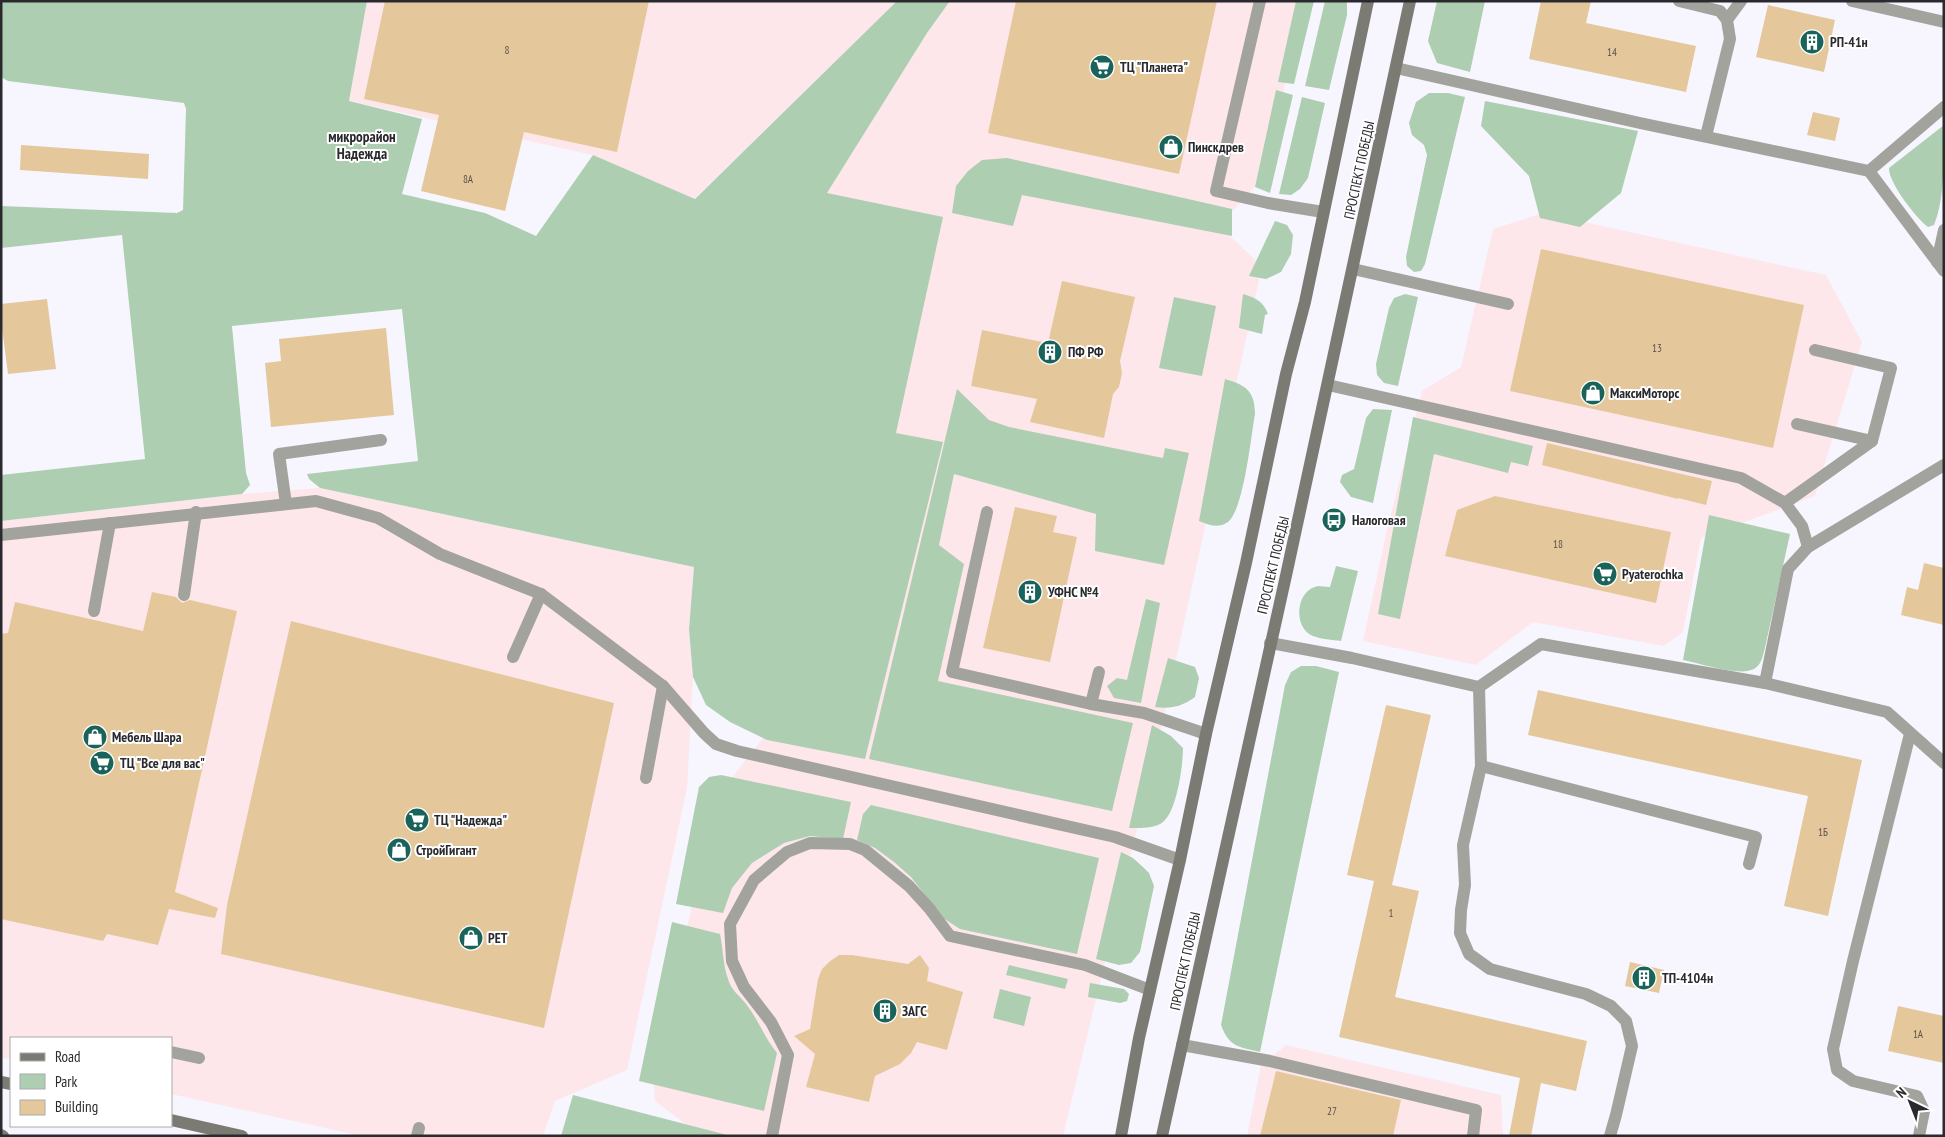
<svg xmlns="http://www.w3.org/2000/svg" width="1945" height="1137" viewBox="0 0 1945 1137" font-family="'PT Sans Narrow',sans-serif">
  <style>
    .commercial { fill: #fde7eb }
    .green { fill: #aeceb2 }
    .building { fill: #e4c89c }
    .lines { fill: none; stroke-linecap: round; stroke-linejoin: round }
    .service { stroke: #a3a39e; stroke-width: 12 }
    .secondary { stroke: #7b7b74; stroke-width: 12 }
    .labels { text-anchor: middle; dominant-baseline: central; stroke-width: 4; stroke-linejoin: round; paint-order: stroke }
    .number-label { font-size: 11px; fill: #58524a }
    .poi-label { font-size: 14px; font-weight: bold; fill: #2a2a2e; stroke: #fff; text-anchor: start }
    .street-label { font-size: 14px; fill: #2a2a2e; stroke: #fff }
    .neighbourhood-label { font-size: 15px; font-weight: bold; fill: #2a2a2e; stroke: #fff }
  </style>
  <rect width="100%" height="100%" fill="#f7f6ff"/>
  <!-- commercial -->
  <g class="commercial">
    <path d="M367 1H897L694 199 593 155 349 101Z"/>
    <path d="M950 1H1302L1267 173 1219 226 1262 266 1158 742 1063 1136H701L655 1101 653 1067 719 794 818 668 919 213 826 194 927 33Z"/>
    <path d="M1543 213 1826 275 1862 342 1815 496 1701 538 1683 632 1664 646 1533 622 1476 665 1363 641 1387 530 1422 391 1461 367 1493 229Z"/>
    <path d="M320 488 694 567 689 629 693 677 687 788 627 1070 555 1101 543 1136H361L171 1094V1038H11V1059L1 1058V521L242 494Z"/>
    <path d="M1286 1045 1501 1095 1503 1136H1247L1261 1065Z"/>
  </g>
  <!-- green -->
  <g class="green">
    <path d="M1 1H367L349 101 422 119 402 194 485 213 536 236 593 155 695 199 897 1H950L927 33 827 193 943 217 896 433 943 442 865 759 767 740 730 722 706 705 693 677 689 629 694 567 320 488 309 479 307 474 418 461 402 309 232 326 246 473 250 485 242 494 1 521V475L145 459 122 235 1 248V206L177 213 183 210 186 109 184 103 8 81 1 77Z"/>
    <path d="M1296 1H1314L1294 84 1278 82Z"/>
    <path d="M1325 1H1345L1347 3V15L1329 90 1305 86Z"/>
    <path d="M1437 1H1485L1470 72 1437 63 1428 41Z"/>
    <path d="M1276 90 1293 95 1270 193 1255 187Z"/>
    <path d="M1429 93H1448L1465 97 1425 264 1421 271 1414 272 1407 266 1406 257 1427 155 1424 145 1412 135 1409 123 1416 102Z"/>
    <path d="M1302 97 1325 103 1308 178 1300 189 1291 195 1279 194Z"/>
    <path d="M1485 101 1638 131 1621 193 1580 227 1540 218 1529 176 1481 126Z"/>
    <path d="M1944 125C1944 155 1945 200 1934 225L1928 227C1916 218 1888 182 1889 168Z"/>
    <path d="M1007 158 1232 209V236L1022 195 1013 226 952 213 956 186 968 171 982 160Z"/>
    <path d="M1275 221 1287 225 1293 235 1291 254 1281 272 1266 279 1249 276Z"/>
    <path d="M1243 294C1256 298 1263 301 1268 314L1265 315 1262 334 1239 328Z"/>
    <path d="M1405 294 1418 297 1398 386 1384 383 1377 375 1376 364 1389 308 1394 298Z"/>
    <path d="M1174 297 1216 306 1202 376 1159 368Z"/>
    <path d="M1225 379C1246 385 1255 391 1255 414 1251 436 1244 509 1228 522 1218 529 1209 525 1199 521Z"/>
    <path d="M957 389 989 420 1009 427 1163 458 1165 448 1189 453 1164 565 1095 551 1096 514 954 474 939 545 964 564 938 681 1133 723 1112 811 869 759Z"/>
    <path d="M1373 409 1392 410 1373 503 1351 497 1340 482 1342 475 1354 469 1366 418Z"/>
    <path d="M1413 417 1533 446 1528 466 1511 462 1508 473 1434 454 1400 619 1378 614Z"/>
    <path d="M1709 515 1790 534 1764 652C1762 658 1761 665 1754 669 1739 677 1700 663 1683 660Z"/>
    <path d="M1336 566 1358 571 1341 641C1332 640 1321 639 1313 636 1293 628 1295 590 1318 586 1321 586 1326 587 1330 587Z"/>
    <path d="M1146 599 1160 603 1141 703 1114 698 1107 686 1117 678 1127 680Z"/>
    <path d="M1168 658 1195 667 1199 678 1195 697C1181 707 1171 709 1155 707Z"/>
    <path d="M1301 666H1316L1339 672 1260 1052C1239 1047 1229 1047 1221 1025L1285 685 1291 672Z"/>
    <path d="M1152 725 1171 736 1183 748C1183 765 1177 811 1163 822 1155 829 1139 828 1129 828Z"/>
    <path d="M721 775 851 802 843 839 810 836 784 843 752 863 732 888 723 913 676 904 699 787 709 777Z"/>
    <path d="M871 805 1099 858 1077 954 960 929 943 918 911 877 894 862 875 848 857 840 863 814Z"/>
    <path d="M1121 852 1133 858 1144 868 1149 873 1154 886 1140 952 1131 963 1119 965 1096 959Z"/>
    <path d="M672 922 720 934C723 948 723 966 728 979 731 990 740 996 746 1004 758 1019 764 1037 777 1053L764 1111 639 1081Z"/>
    <path d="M1009 965 1068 979 1065 989 1006 975Z"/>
    <path d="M1090 983 1124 989 1129 994 1127 1001 1120 1003 1088 997Z"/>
    <path d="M1000 989 1031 997 1024 1026 993 1018Z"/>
    <path d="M573 1095 731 1136H561Z"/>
  </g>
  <!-- building -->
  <g class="building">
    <path d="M385 1H649L617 152 524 132 505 211 421 191 439 115 364 99Z"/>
    <path d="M1016 1H1217L1179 174 988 133Z"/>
    <path d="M1541 1H1591L1586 23 1696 46 1686 92 1529 59Z"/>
    <path d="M1768 5 1835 20 1824 72 1756 57Z"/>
    <path d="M1813 112 1840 118 1835 141 1807 135Z"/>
    <path d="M21 145 149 154 148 179 20 170Z"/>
    <path d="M1541 249 1804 305 1773 448 1510 391Z"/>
    <path d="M1062 281 1135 297 1120 361 1122 373 1119 387 1113 394 1104 438 1030 422 1037 399 971 386 982 330 1048 343Z"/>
    <path d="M47 299 56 369 8 374 1 320V304Z"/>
    <path d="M386 328 394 415 271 427 265 363 281 361 279 339Z"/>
    <path d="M1547 443 1712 481 1706 505 1678 498V499L1542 465Z"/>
    <path d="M1495 496 1671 532 1656 603 1445 556 1457 510Z"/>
    <path d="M1015 507 1057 516 1053 532 1077 537 1050 662 983 648Z"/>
    <path d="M1924 563 1944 568V625L1901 615 1907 587 1918 590Z"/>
    <path d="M152 592 176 597 182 603 190 600 237 611 175 892 218 908 215 918 169 909 158 945 107 934 103 941 1 919V634L8 633 15 602 143 631Z"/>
    <path d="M291 621 614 703 544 1028 221 954 227 905Z"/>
    <path d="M1538 690 1862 760 1828 916 1784 906 1808 796 1528 735Z"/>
    <path d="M1386 705 1431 715 1392 885 1419 891 1395 997 1587 1041 1576 1091 1541 1083 1531 1136H1509L1520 1078 1339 1037 1374 881 1347 875Z"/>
    <path d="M839 955H852L908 964 920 955 929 968 927 981 963 992 947 1050 917 1042 911 1053 900 1064 875 1076 869 1102 806 1087 815 1054 794 1036 810 1029 818 979 822 969 829 962Z"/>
    <path d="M1630 962 1664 970 1659 993 1625 986Z"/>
    <path d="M1898 1006 1944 1016V1063L1888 1051Z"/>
    <path d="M1276 1071 1401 1100 1393 1136H1260Z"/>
  </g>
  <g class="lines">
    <!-- service -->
    <g class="service">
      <path d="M1260 1 1216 191 1268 203 1323 212"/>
      <path d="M1679 1 1720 11 1727 20 1730 39 1706 136"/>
      <path d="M1852 1 1944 22"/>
      <path d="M1727 20 1741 1"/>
      <path d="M1396 68 1640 123 1869 171 1944 107"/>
      <path d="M1869 171 1944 271"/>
      <path d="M1937 262 1944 230"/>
      <path d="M1353 269 1508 304"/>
      <path d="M1328 385 1741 478 1785 503 1802 526 1808 547"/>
      <path d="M1797 424 1872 441"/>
      <path d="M1785 503 1872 441 1891 368 1815 350"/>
      <path d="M286 504 279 454 381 440"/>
      <path d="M987 512 952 672 1091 704 1144 713 1206 734"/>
      <path d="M1 535 316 501 378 518 440 554 541 594 663 686 704 733 716 744 737 751 1115 837 1180 860"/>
      <path d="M184 595 196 512"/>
      <path d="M94 611 110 523"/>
      <path d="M1270 643 1352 658 1479 687 1541 644 1765 683 1887 712 1944 763"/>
      <path d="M513 657 541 594"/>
      <path d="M1765 683 1788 569 1808 547 1944 465"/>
      <path d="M1479 687 1481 766 1463 845 1465 885 1461 910 1460 933 1469 954 1490 969 1586 994 1611 1006 1626 1021 1632 1046 1616 1115 1610 1136"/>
      <path d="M1091 704 1099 672"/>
      <path d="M1910 734 1853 961 1833 1049 1837 1070 1853 1081 1917 1096 1924 1111 1919 1136"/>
      <path d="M1481 766 1756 837 1749 864"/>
      <path d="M646 778 663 686"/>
      <path d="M1182 1045 1270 1061 1476 1110 1473 1136"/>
      <path d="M171 1052 199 1058"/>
      <path d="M417 1136 419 1128"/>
      <path d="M772 1136 788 1055 771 1022 744 987 732 961 730 924 754 880 787 852 810 843 850 844 865 850 909 886 929 908 950 936 1085 965 1150 990"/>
    </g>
    <!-- secondary -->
    <g class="secondary">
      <path d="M1 1082 11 1084"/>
      <path d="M171 1120 242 1136"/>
      <path d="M1 1135 3 1136"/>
      <path d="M1121 1136 1139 1038 1180 860 1206 734 1246 563 1286 374 1305 302 1368 1"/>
      <path d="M1162 1136 1287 571 1410 1"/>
    </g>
  </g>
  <!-- icons -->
  <defs>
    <symbol id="building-disc" viewBox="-11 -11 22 22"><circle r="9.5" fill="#19635a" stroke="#fff"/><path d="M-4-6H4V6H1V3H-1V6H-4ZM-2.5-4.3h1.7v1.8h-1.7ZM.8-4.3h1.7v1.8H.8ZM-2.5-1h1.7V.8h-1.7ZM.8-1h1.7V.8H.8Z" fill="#fff"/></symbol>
    <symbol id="supermarket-disc" viewBox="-11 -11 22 22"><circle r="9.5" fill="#19635a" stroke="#fff"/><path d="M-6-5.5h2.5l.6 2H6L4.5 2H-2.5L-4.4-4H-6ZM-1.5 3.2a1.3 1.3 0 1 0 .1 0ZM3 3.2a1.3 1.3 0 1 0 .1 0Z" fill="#fff"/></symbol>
    <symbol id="shop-disc" viewBox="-11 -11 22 22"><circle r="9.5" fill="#19635a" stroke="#fff"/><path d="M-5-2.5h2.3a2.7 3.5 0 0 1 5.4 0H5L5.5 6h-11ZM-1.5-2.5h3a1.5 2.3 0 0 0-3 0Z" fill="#fff"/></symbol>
    <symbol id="bus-disc" viewBox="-11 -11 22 22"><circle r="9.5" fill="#19635a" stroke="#fff"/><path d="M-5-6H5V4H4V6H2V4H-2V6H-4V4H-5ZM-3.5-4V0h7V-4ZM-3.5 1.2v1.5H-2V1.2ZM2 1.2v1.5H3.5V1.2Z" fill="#fff"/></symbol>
  </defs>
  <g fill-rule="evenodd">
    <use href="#building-disc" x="1798" y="28" width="28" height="28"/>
    <use href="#supermarket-disc" x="1088" y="53" width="28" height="28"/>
    <use href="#shop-disc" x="1157" y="133" width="28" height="28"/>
    <use href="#building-disc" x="1036" y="338" width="28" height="28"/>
    <use href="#shop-disc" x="1579" y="379" width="28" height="28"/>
    <use href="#bus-disc" x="1320" y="506" width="28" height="28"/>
    <use href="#supermarket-disc" x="1591" y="560" width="28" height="28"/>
    <use href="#building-disc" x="1016" y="578" width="28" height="28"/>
    <use href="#shop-disc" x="81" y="723" width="28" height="28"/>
    <use href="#supermarket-disc" x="88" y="749" width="28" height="28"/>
    <use href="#supermarket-disc" x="403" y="806" width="28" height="28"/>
    <use href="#shop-disc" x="385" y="836" width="28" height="28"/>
    <use href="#shop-disc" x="457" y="924" width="28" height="28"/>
    <use href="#building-disc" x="1630" y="964" width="28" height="28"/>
    <use href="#building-disc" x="871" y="997" width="28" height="28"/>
  </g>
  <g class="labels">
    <!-- number labels -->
    <g class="number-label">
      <text x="507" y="50">8</text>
      <text x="1612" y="52">14</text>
      <text x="468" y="179">8А</text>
      <text x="1657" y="348">13</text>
      <text x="1558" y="544">18</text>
      <text x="1823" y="832">1Б</text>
      <text x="1391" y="913">1</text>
      <text x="1918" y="1034">1А</text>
      <text x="1332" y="1111">27</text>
    </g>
    <!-- poi labels -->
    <g class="poi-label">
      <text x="1830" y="42">РП-41н</text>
      <text x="1120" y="67">ТЦ "Планета"</text>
      <text x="1188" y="147">Пинскдрев</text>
      <text x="1068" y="352">ПФ РФ</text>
      <text x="1610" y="393">МаксиМоторс</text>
      <text x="1352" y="520">Налоговая</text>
      <text x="1622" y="574">Pyaterochka</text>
      <text x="1048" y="592">УФНС №4</text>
      <text x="112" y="737">Мебель Шара</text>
      <text x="120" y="763">ТЦ "Все для вас"</text>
      <text x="434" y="820">ТЦ "Надежда"</text>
      <text x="416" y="850">СтройГигант</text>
      <text x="488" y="938">РЕТ</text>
      <text x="1662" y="978">ТП-4104н</text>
      <text x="902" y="1011">ЗАГС</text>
    </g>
    <!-- street labels -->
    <g class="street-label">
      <text transform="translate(1359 170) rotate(-78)">ПРОСПЕКТ ПОБЕДЫ</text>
      <text transform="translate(1273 565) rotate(-77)">ПРОСПЕКТ ПОБЕДЫ</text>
      <text transform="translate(1185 961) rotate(-78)">ПРОСПЕКТ ПОБЕДЫ</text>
    </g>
    <!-- neighbourhood labels -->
    <g class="neighbourhood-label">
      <text x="362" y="136">микрорайон<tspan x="362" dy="17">Надежда</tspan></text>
    </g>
  </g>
  <!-- border -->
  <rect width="1945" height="1137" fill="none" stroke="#2a2a2e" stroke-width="5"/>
  <!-- legend -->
  <rect x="10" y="1037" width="162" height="90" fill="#ffffff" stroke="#aaaaab"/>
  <rect x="20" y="1053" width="25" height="8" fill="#7b7b74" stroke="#aaaaab"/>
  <text x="55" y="1062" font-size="15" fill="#2a2a2e">Road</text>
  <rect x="20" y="1074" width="25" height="15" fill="#aeceb2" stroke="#aaaaab"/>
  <text x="55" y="1087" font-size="15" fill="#2a2a2e">Park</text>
  <rect x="20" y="1100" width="25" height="15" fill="#e4c89c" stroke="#aaaaab"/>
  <text x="55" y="1112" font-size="15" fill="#2a2a2e">Building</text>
  <!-- north arrow -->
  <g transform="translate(1910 1102) rotate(317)" stroke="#ffffff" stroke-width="4" paint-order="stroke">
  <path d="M0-4L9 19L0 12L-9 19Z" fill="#2a2a2e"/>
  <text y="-8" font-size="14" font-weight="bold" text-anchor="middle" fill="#2a2a2e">N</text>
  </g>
</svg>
